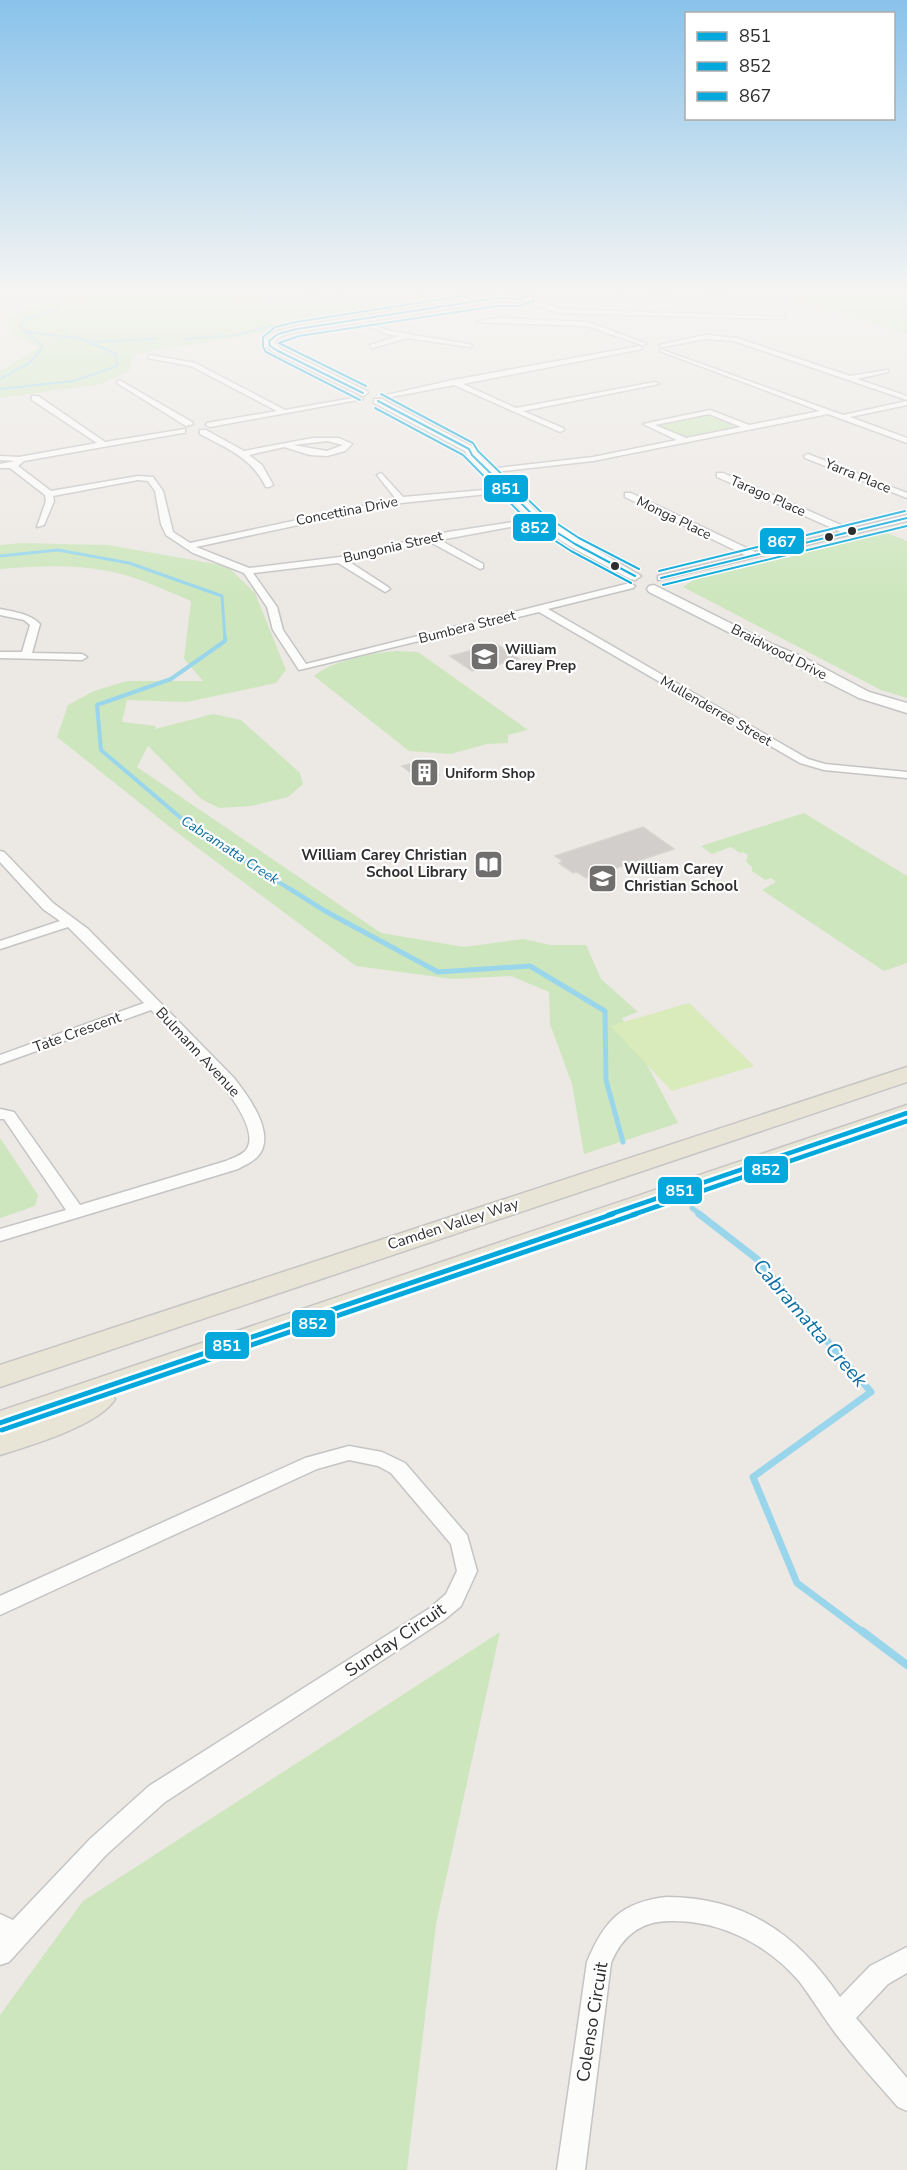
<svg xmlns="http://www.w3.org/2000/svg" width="907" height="2170" viewBox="0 0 907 2170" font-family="'Nunito Sans',sans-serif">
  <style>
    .green { fill: #cee6be }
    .pitch { fill: #d9eabb }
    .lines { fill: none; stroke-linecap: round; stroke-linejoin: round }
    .stream-far5 { stroke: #99d6ec; stroke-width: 2 }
    .stream-far4 { stroke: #99d6ec; stroke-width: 3 }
    .stream-far3 { stroke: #99d6ec; stroke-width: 4 }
    .stream-far2 { stroke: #99d6ec; stroke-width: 5 }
    .stream-far1 { stroke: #99d6ec; stroke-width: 7 }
    .stream { stroke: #99d6ec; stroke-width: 8 }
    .building { fill: #d1cecb; stroke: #d7d4d0; stroke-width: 1.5 }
    .street-casing { stroke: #c5c4c5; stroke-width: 3 }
    .secondary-casing { stroke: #c5c4c5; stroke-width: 3 }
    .primary-casing { stroke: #c6c5c4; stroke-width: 3 }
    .street { fill: #fcfcfb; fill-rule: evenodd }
    .secondary { fill: #fcfcfb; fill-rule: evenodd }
    .primary { fill: #e8e4d6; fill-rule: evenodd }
    .bus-1-far2-casing { stroke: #fff; stroke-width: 4.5 }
    .bus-1-far1-casing { stroke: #fff; stroke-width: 9 }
    .bus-1-casing { stroke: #fff; stroke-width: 10 }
    .bus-2-far2-casing { stroke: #fff; stroke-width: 4.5 }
    .bus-2-far1-casing { stroke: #fff; stroke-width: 9 }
    .bus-2-casing { stroke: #fff; stroke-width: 10 }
    .bus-3-casing { stroke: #fff; stroke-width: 4.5 }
    .bus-1-far2 { stroke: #05a8dc; stroke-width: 2 }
    .bus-1-far1 { stroke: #05a8dc; stroke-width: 4.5 }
    .bus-1 { stroke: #05a8dc; stroke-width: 5 }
    .bus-2-far2 { stroke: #05a8dc; stroke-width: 2 }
    .bus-2-far1 { stroke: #05a8dc; stroke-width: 4.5 }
    .bus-2 { stroke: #05a8dc; stroke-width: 5 }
    .bus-3 { stroke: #05a8dc; stroke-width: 2 }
    .bus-dot { fill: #2e2e2e; stroke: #fff; stroke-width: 2 }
    .labels { text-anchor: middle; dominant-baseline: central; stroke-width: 4.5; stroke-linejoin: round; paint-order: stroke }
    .far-street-label { font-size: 14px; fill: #2e2e2e; stroke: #fff }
    .far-poi-label { font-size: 14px; font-weight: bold; fill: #2e2e2e; stroke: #fff; text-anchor: start }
    .far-water-label { font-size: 14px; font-style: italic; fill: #0d6fa3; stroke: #fff }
    .poi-label { font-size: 15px; font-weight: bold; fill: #2e2e2e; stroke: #fff; text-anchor: end }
    .street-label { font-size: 15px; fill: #2e2e2e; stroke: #fff }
    .near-street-label { font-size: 18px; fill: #2e2e2e; stroke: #fff }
    .near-water-label { font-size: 20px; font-style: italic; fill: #0d6fa3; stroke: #fff }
    .line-badge { stroke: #fff; stroke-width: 2 }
    .badge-label { font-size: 16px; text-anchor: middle; font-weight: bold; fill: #fff }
  </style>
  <rect width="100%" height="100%" fill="#ece8e4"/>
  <!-- green -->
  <g class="green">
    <path d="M142 291H219L241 301 423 307 146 352 133 355 129 371 102 384 0 398V371L39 347 10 333 3 316 53 303Z"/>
    <path d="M769 291H907V334Z"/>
    <path d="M706 415 737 427 687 438 679 437 655 425Z"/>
    <path d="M887 533 907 541V698L881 690 683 587 699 576 802 550Z"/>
    <path d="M21 543 108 545 227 566 255 593 286 670 276 683 187 702 127 700 122 722 156 726 155 729 213 714 241 720 300 773 303 784 288 797 251 806 219 808 201 799 148 746 137 767 381 933 464 947 523 939 551 945H586L601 979 638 1012 622 1018 678 1123 584 1154 572 1084 550 1024 549 992 511 976 453 979 356 966 175 831 57 737 68 705 94 691 127 681H203L184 659 191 601C165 590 136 576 108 571 72 564 36 566 0 569V545Z"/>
    <path d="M397 651 418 652 528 730 508 735V743L487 744 451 754 409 751 314 676C331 661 375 652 397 651Z"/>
    <path d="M804 813 907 876V963L884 971 762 890 776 882 771 878 765 880 752 871V867L746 862 748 855 743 852 740 853 731 847 712 854 701 846Z"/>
    <path d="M0 1138 38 1195 35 1206 0 1218Z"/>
    <path d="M500 1632 436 1924 407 2170H0V2015L83 1901Z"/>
  </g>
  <!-- pitch -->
  <path class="pitch" d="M689 1003 754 1066 672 1091 610 1026Z"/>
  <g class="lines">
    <!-- stream-far5 -->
    <g class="stream-far5">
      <path d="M186 339 237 335 270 326 338 317"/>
      <path d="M90 342 155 339"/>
      <path d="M0 379 31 362 43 346 20 327 23 321 60 308 53 297 38 291"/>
      <path d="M0 389 74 381 117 366 116 354 80 338 26 332"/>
    </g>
    <!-- stream-far4 -->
    <path class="stream-far4" d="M0 556 58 550 129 563 222 596 225 639"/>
    <!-- stream-far3 -->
    <path class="stream-far3" d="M225 637V641L171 679 97 705 101 750 194 829 293 891"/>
    <!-- stream-far2 -->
    <g class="stream-far2">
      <path d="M290 889 325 911 438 972 530 966 605 1011 606 1080 623 1142"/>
      <path d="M692 1208 701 1215"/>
    </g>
    <!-- stream-far1 -->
    <path class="stream-far1" d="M699 1214 757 1259 871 1392 753 1477 797 1583 864 1633"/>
    <!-- stream -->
    <path class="stream" d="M862 1631 907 1665"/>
  </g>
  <!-- building -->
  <g class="building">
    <path d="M496 644 519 659 472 671 450 656Z"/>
    <path d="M420 761 439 775 422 781 402 766Z"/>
    <path d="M643 827 674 849 586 878 577 872 573 873 559 863 563 861 555 856Z"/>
  </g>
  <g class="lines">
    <defs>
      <g id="street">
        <path d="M348 291H364L293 301 290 299Z"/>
        <path d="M401 291H409L446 306 441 307Z"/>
        <path d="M609 291H641L743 298 740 300Z"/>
        <path d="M523 296 559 309 785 317 782 319 558 313 521 299Z"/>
        <path d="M498 318 588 322 647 344 642 345 587 326 476 322Z"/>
        <path d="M357 319 390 331 473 345 470 347 407 338 372 348 370 345 399 336 387 334 357 321Z"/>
        <path d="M705 335 737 338 850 376 888 370V372L857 379 907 396V400L734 341 705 339 662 347 659 345Z"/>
        <path d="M640 346 642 349 463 384 516 408 655 382 659 384 523 411 563 428 564 430 560 432 454 385 386 398 382 396 453 380Z"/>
        <path d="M660 349 843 415 907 401V405L850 417 907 438V443L828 414 593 461 486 473V469H489L593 457 677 440 643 424 710 410 749 425 820 411 660 351ZM709 414 741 427 686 438 655 425Z"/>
        <path d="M150 355 195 363 285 410 359 397 363 399 210 427 206 425 207 423 277 411 191 366 148 358Z"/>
        <path d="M119 380 192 422 193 424 186 426 117 383Z"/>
        <path d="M32 396H38L105 442 185 429V433H182L24 461 18 466 51 491 138 476 153 477 163 491 173 532 190 543 396 499 377 475 381 473 403 497 507 488 511 490 507 492 401 503 196 547 249 568 340 557 448 532 539 518 543 521 440 540 483 564V568L480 569 430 542 348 561 388 587 390 589 385 592 338 563 253 573 277 607 283 630 306 664 630 583 635 586 633 588 548 609 808 759 825 764 907 772V778L824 770 800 763 539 612 299 670 273 630 267 607 244 573 193 553 166 535 161 524 155 491 148 481 138 480 53 496 54 501 44 525 37 527 46 501 45 495 10 468H0V464L15 461 0 460V456L19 457 97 443 32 400Z"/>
        <path d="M200 430H206L244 451 313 438H339L352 444 345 451 327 456 310 455 284 447 249 455 262 465 273 485 269 487H266C251 457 228 449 200 434ZM327 441 343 445 327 451 293 445Z"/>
        <path d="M808 454 907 493V498L805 458 804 456Z"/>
        <path d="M717 473H723L850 529 907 515V521L658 580V576L745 555 625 497V493H631L755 552 841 532 717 477Z"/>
        <path d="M0 609C14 612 29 613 40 624L32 653 82 654 87 657 82 660 0 658V652H22L30 625 24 620 0 615Z"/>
        <path d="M0 851 4 852 53 903 88 929 234 1078C248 1096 277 1134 258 1156 253 1162 245 1165 238 1169L0 1241V1229L66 1210 4 1119H0V1109L14 1112 80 1205 226 1161C233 1158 242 1155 246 1150 269 1119 172 1031 151 1010L0 1064V1055L144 1003 68 927 0 949V941L60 921 43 909 0 862Z"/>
        <path d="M349 1446 382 1452 405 1463 467 1535 477 1571 461 1606 444 1620 165 1802 106 1855 9 1962 0 1965V1914L13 1920 90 1839 149 1786 430 1608 446 1594 457 1571 451 1544 391 1473 378 1466 349 1460 317 1469 0 1615V1596L305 1458Z"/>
        <path d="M667 1897C745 1897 798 1935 840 1997L870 1966 907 1947V1973L888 1984 856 2018 907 2078V2111L898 2107C877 2083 855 2059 836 2034 823 2017 812 1998 799 1981 767 1944 720 1920 670 1921 641 1921 622 1936 611 1963L585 2170H557L587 1962C604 1921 621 1902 667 1897Z"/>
      </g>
      <g id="secondary">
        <path d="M525 291 531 294V298L519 302 497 301 297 332 281 336 274 342 281 349 367 391 368 393 363 396 275 353 265 346 264 341 275 332 297 326 497 295 518 296Z"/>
        <path d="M374 399H382L473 447 477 453 543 518 641 576 635 580 630 579 571 547 535 524 468 457 465 451 374 403Z"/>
        <path d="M654 585 774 645 801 656 869 692 907 703V713L859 698 649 592 647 589 649 586Z"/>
      </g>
      <g id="primary">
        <path d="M907 1067V1082L0 1387V1365Z"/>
        <path d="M907 1105V1121L113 1395 115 1399C100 1425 29 1446 0 1455V1411Z"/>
      </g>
    </defs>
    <!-- street casing -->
    <use href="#street" class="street-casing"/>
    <!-- secondary casing -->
    <use href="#secondary" class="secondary-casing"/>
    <!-- primary casing -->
    <use href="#primary" class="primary-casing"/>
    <!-- street -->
    <use href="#street" class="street"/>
    <!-- secondary -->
    <use href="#secondary" class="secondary"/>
    <!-- primary -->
    <use href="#primary" class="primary"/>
    <defs>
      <g id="bus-1-far2">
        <path d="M363 393 278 351 270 346 269 341 278 334 297 329 497 298 519 299 528 296 525 294"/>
        <path d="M378 401 469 449 472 455 539 521 575 544 635 576"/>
        <path d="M661 578 907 518"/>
      </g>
      <path id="bus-1-far1" d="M608 1215 907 1113"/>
      <path id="bus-1" d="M0 1423 613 1214"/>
      <g id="bus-2-far2">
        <path d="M366 386 279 343 299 336 497 306H520L534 301 533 291"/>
        <path d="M375 408 463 455 534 527 571 551 631 583"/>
        <path d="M663 585 907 526"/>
      </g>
      <path id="bus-2-far1" d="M632 1215 907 1121"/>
      <path id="bus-2" d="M2 1430 636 1214"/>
      <g id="bus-3">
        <path d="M381 394 473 443 478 451 544 515 579 538 639 569"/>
        <path d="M360 400 266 352 263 347V337L275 327 296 322 495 291"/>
        <path d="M659 571 905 511"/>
      </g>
    </defs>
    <!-- bus-1-far2 casing -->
    <use href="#bus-1-far2" class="bus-1-far2-casing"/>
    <!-- bus-1-far1 casing -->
    <use href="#bus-1-far1" class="bus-1-far1-casing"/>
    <!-- bus-1 casing -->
    <use href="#bus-1" class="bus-1-casing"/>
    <!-- bus-2-far2 casing -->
    <use href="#bus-2-far2" class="bus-2-far2-casing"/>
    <!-- bus-2-far1 casing -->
    <use href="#bus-2-far1" class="bus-2-far1-casing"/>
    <!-- bus-2 casing -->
    <use href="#bus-2" class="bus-2-casing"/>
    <!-- bus-3 casing -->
    <use href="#bus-3" class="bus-3-casing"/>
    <!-- bus-1-far2 -->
    <use href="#bus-1-far2" class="bus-1-far2"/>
    <!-- bus-1-far1 -->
    <use href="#bus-1-far1" class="bus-1-far1"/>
    <!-- bus-1 -->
    <use href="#bus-1" class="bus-1"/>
    <!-- bus-2-far2 -->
    <use href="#bus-2-far2" class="bus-2-far2"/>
    <!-- bus-2-far1 -->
    <use href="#bus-2-far1" class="bus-2-far1"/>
    <!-- bus-2 -->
    <use href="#bus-2" class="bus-2"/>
    <!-- bus-3 -->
    <use href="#bus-3" class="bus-3"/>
  </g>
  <!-- sky -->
  <linearGradient id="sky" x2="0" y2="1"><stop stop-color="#88c2ea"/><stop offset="0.49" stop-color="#f6f5f3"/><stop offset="1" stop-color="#f6f5f3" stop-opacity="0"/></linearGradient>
  <rect width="907" height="595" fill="url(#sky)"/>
  <!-- icons -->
  <defs>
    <symbol id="school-square" viewBox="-11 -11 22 22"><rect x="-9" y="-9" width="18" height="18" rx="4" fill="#706f6e" stroke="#fff"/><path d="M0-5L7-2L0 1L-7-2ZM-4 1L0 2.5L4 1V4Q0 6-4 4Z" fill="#fff"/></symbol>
    <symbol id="building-square" viewBox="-11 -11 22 22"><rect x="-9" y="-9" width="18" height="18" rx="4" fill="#706f6e" stroke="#fff"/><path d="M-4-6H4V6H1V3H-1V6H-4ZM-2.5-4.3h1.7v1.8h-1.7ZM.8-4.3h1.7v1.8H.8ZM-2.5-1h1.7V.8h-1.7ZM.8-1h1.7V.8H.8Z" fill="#fff"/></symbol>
    <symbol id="library-square" viewBox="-11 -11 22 22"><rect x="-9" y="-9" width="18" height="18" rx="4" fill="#706f6e" stroke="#fff"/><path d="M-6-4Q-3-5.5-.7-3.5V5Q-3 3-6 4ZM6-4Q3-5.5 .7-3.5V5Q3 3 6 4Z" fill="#fff"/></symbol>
  </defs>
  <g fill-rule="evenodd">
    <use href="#school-square" x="468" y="640" width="33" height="33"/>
    <use href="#building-square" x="408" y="756" width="33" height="33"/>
    <use href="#library-square" x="472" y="848" width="33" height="33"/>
    <use href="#school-square" x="586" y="862" width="33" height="33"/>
  </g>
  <!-- markers -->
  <g class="bus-dot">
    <circle cx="852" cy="531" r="5"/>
    <circle cx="829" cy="537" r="5"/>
    <circle cx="615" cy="566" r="5"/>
  </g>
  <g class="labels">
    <!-- far-street labels -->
    <g class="far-street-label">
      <text transform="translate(858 476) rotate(22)">Yarra Place</text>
      <text transform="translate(768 496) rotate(24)">Tarago Place</text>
      <text transform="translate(347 511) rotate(-11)">Concettina Drive</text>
      <text transform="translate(674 518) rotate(26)">Monga Place</text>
      <text transform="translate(393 547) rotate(-13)">Bungonia Street</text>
      <text transform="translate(467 627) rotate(-14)">Bumbera Street</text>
      <text transform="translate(779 652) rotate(27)">Braidwood Drive</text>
      <text transform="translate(716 711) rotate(30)">Mullenderree Street</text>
    </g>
    <!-- far-poi labels -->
    <g class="far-poi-label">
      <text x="505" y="649">William<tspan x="505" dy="16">Carey Prep</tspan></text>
      <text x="445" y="773">Uniform Shop</text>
    </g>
    <!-- far-water labels -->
    <g class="far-water-label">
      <text transform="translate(230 850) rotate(33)">Cabramatta Creek</text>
    </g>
    <!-- poi labels -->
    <g class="poi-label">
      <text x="467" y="855">William Carey Christian<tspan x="467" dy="17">School Library</tspan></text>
      <text x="624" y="869" text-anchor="start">William Carey<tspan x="624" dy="17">Christian School</tspan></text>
    </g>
    <!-- street labels -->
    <g class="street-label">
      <text transform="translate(77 1032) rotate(-20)">Tate Crescent</text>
      <text transform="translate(198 1052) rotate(47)">Bulmann Avenue</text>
      <text transform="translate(453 1224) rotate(-18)">Camden Valley Way</text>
    </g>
    <!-- near-street labels -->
    <g class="near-street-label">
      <text transform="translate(395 1640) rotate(-34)">Sunday Circuit</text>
      <text transform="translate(592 2022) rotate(-81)">Colenso Circuit</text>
    </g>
    <!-- near-water labels -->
    <g class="near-water-label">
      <text transform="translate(810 1323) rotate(49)">Cabramatta Creek</text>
    </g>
  </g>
  <g class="line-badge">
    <rect x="483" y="474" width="46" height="29" rx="6" fill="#05a8dc"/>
    <rect x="512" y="513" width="45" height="29" rx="6" fill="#05a8dc"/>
    <rect x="759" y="527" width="46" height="28" rx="6" fill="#05a8dc"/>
    <rect x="743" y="1155" width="46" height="29" rx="6" fill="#05a8dc"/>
    <rect x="657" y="1176" width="46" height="29" rx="6" fill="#05a8dc"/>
    <rect x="291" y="1309" width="45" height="29" rx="6" fill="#05a8dc"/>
    <rect x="204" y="1331" width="46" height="29" rx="6" fill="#05a8dc"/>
  </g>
  <g class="badge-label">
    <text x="506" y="494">851</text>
    <text x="535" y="533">852</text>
    <text x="782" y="547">867</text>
    <text x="766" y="1175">852</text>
    <text x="680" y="1196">851</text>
    <text x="313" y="1329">852</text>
    <text x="227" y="1351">851</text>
  </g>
  <!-- legend -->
  <rect x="685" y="12" width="210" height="108" fill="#ffffff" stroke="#ababab" stroke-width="1.5"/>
  <rect x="697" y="32" width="30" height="9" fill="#05a8dc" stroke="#ababab" stroke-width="1.5"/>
  <text x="739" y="42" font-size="18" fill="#2e2e2e">851</text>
  <rect x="697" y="62" width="30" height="9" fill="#05a8dc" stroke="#ababab" stroke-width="1.5"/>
  <text x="739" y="72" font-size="18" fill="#2e2e2e">852</text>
  <rect x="697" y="92" width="30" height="9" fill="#05a8dc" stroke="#ababab" stroke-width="1.5"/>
  <text x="739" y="102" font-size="18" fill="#2e2e2e">867</text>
</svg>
